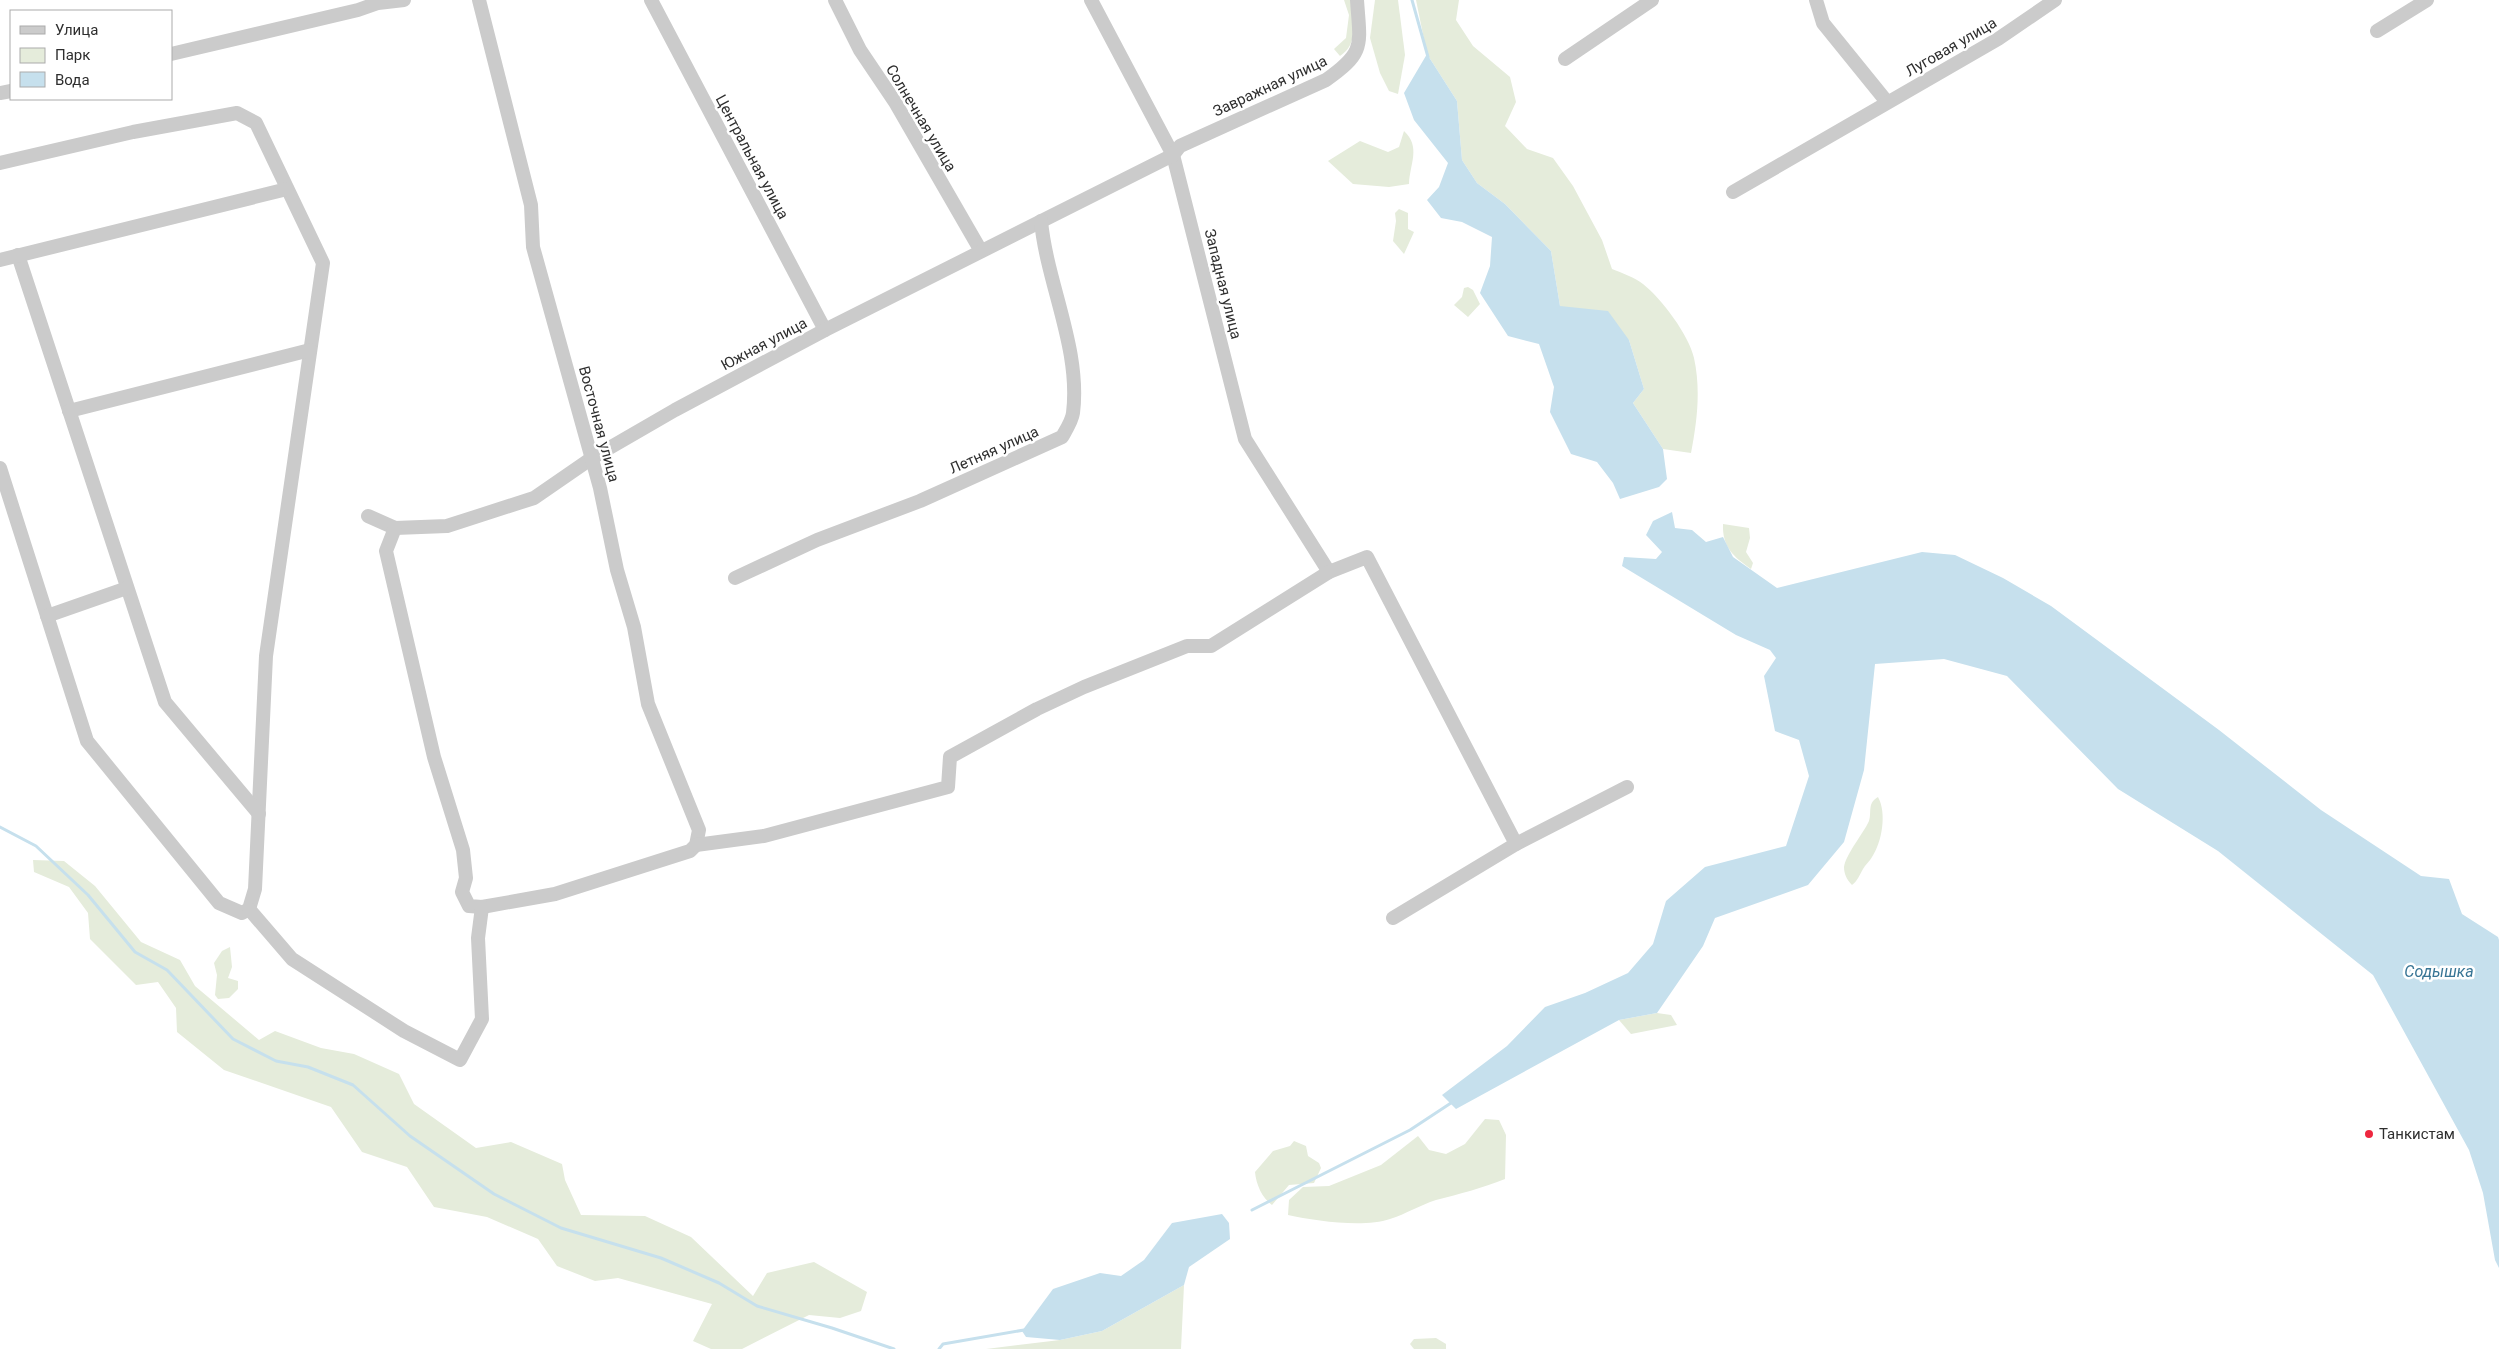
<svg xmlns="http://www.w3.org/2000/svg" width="2499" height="1349" viewBox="0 0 2499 1349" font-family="Roboto,sans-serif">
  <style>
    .green { fill: #e5ecdb }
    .water { fill: #c6e0ed }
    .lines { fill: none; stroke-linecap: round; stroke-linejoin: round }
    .stream { stroke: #c6e0ed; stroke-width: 3 }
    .minor { stroke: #cbcbcb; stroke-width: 14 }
    .poi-dot { fill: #ee273f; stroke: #fff; stroke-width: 2 }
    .labels { text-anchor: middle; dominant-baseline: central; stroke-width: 5; stroke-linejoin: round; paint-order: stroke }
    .street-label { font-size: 15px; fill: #2e2e2e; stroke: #fff }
    .poi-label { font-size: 15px; fill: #2e2e2e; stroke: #fff; text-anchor: start }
    .water-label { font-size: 16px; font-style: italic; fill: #387595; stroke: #fff }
  </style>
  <rect width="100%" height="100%" fill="#fff"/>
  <!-- green -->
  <g class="green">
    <path d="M1344 0H1352C1353 21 1359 44 1340 56L1334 49 1346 38 1349 15Z"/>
    <path d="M1375 0H1398L1405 55 1398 94 1389 91 1380 73 1370 38Z"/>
    <path d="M1416 0H1459L1456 20 1473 46 1510 77 1516 102 1505 126 1527 149 1553 158 1573 186 1602 240 1612 269C1622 273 1634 277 1643 284 1661 298 1689 335 1694 358 1701 390 1697 422 1691 453L1663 449 1633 403 1644 389 1629 340 1560 306 1551 251 1505 204 1477 183 1462 160 1457 101 1427 54Z"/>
    <path d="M1404 131C1421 147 1410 163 1409 184L1389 187 1353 184 1328 161 1360 141 1388 152 1399 147Z"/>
    <path d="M1399 209 1408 213V229L1414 232 1404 254 1393 241 1396 221 1395 213Z"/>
    <path d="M1468 287 1473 290 1480 304 1468 317 1454 305 1462 297 1464 288Z"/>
    <path d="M1723 524 1749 528 1750 538 1746 552 1753 563 1751 569C1734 557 1722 547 1723 524Z"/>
    <path d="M1878 797C1887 813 1882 842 1872 857 1870 861 1865 865 1863 869 1859 876 1858 880 1852 885 1847 880 1844 874 1844 867 1846 854 1863 834 1869 821 1872 812 1867 803 1878 797Z"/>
    <path d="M33 860 64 861 95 886 141 942 180 960 195 986 259 1040 275 1031 321 1048 354 1054 399 1074 414 1104 476 1148 511 1142 562 1164 565 1180 581 1215 645 1216 691 1237 753 1296 767 1273 814 1262 867 1292 861 1311 840 1318 809 1315 742 1349H711L693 1341 712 1304 618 1278 595 1281 557 1266 538 1239 487 1217 434 1207 407 1167 362 1152 331 1107 224 1070 177 1032 176 1008 158 982 136 985 90 939 88 913 69 887 34 872Z"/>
    <path d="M230 947 232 967 228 978 238 981V989L229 998 218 999 215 995 217 975 214 963 222 951Z"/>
    <path d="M1657 1013 1671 1015 1677 1025 1631 1034 1619 1020Z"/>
    <path d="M1485 1119 1499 1120 1506 1135 1505 1179C1482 1188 1460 1194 1436 1200 1420 1205 1406 1214 1390 1219 1364 1228 1315 1221 1288 1215L1289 1200 1303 1187 1329 1186 1381 1165 1418 1136 1429 1150 1446 1154 1465 1144Z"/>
    <path d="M1294 1141 1306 1146 1308 1156 1319 1163 1321 1168 1314 1183 1289 1185 1272 1205C1262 1198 1256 1184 1255 1172L1273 1151 1290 1146Z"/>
    <path d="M1184 1285 1181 1349H986L1060 1340 1102 1331Z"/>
    <path d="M1436 1338 1446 1344V1349H1414L1410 1344 1414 1339Z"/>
  </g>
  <!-- water -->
  <g class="water">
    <path d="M1427 54 1457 101 1462 160 1477 183 1505 204 1551 251 1560 306 1608 311 1629 340 1644 389 1633 403 1663 449 1667 479 1659 487 1620 499 1613 483 1597 462 1571 454 1550 412 1554 387 1539 344 1508 336 1480 293 1490 266 1492 237 1462 222 1441 218 1427 200 1439 187 1448 163 1414 120 1404 93Z"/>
    <path d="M1672 512 1675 528 1692 530 1706 542 1723 537 1733 557 1777 588 1922 552 1955 555 2003 578 2051 606 2219 730 2321 810 2421 876 2449 879 2462 914 2498 937 2499 940V1268L2495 1260 2483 1193 2469 1150 2373 975 2218 851 2118 789 2007 676 1944 659 1875 664 1864 770 1844 842 1808 885 1715 918 1703 946 1657 1013 1619 1020 1456 1109 1442 1095 1507 1046 1545 1007 1585 993 1628 973 1653 944 1666 901 1705 867 1786 846 1809 776 1799 740 1775 731 1764 676 1776 658 1770 650 1736 635 1622 566 1624 557 1656 559 1662 552 1646 535 1653 521Z"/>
    <path d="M1222 1214 1229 1223 1230 1239 1189 1267 1184 1285 1102 1331 1060 1340 1026 1337 1022 1331 1053 1289 1100 1273 1121 1276 1144 1260 1172 1223Z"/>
  </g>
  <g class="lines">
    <!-- stream -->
    <g class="stream">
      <path d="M1412 0 1428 57"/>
      <path d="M0 827 36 846 88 895 135 952 167 970 233 1039 276 1061 308 1067 353 1085 410 1136 494 1194 561 1228 661 1258 719 1283 757 1306 832 1328 894 1349"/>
      <path d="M1252 1210 1410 1130 1454 1101"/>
      <path d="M939 1349 943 1344 1024 1330"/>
    </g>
    <!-- minor -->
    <g class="minor">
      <path d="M651 0 825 330"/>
      <path d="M835 0 860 50 895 102 981 251"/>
      <path d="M1091 0 1173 155 1245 439 1329 572"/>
      <path d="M1816 0 1823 23 1887 102"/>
      <path d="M2377 31 2427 0"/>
      <path d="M171 54 358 10 378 3 404 0"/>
      <path d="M1565 59 1652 0"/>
      <path d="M0 93 11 91"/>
      <path d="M0 163 133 132 237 113 256 123 323 263 266 656 255 889 249 909 242 913 219 903 87 741 0 468"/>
      <path d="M1733 192 1998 39 2055 0"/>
      <path d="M18 255 165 702 259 814"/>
      <path d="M0 260 287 189"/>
      <path d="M69 411 310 350"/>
      <path d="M368 516 395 528 447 526 534 498 592 458 675 410 825 330 1173 155 1180 146 1326 80C1366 52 1360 45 1357 0"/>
      <path d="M395 528 386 551 434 757 463 850 466 878 462 892 469 906 482 907 555 894 690 851 696 845 699 830 648 704 634 627 617 570 600 488 533 247 531 205 479 0"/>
      <path d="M735 578 817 540 920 501 1062 437C1066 430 1072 421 1073 413 1081 349 1047 284 1041 221"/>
      <path d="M47 616 127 588"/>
      <path d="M1516 844 1627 787"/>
      <path d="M696 845 764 836 948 787 950 757 1037 709 1084 687 1187 646H1211L1329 572 1367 557 1516 844 1393 918"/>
      <path d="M249 909 292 959 404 1031 460 1060 482 1019 478 938 482 907"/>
    </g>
  </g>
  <!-- markers -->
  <circle class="poi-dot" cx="2369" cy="1134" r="5"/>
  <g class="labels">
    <!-- street labels -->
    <g class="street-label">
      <text transform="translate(1951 47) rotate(-30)">Луговая улица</text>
      <text transform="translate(1270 86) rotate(-25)">Завражная улица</text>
      <text transform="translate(921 118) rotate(59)">Солнечная улица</text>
      <text transform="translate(752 157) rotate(62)">Центральная улица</text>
      <text transform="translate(1223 284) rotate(76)">Западная улица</text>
      <text transform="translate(764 344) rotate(-28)">Южная улица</text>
      <text transform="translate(599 424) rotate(75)">Восточная улица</text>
      <text transform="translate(994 450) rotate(-24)">Летняя улица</text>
    </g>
    <!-- poi labels -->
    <g class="poi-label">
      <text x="2379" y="1134">Танкистам</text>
    </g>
    <!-- water labels -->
    <g class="water-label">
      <text x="2439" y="971">Содышка</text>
    </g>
  </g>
  <!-- legend -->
  <rect x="10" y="10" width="162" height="90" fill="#ffffff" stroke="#ababab"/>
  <rect x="20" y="26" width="25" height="8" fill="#cbcbcb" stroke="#ababab"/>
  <text x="55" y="35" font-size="15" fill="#2e2e2e">Улица</text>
  <rect x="20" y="48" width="25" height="15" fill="#e5ecdb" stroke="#ababab"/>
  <text x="55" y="60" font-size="15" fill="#2e2e2e">Парк</text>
  <rect x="20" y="72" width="25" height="15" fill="#c6e0ed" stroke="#ababab"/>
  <text x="55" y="85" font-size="15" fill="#2e2e2e">Вода</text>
</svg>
